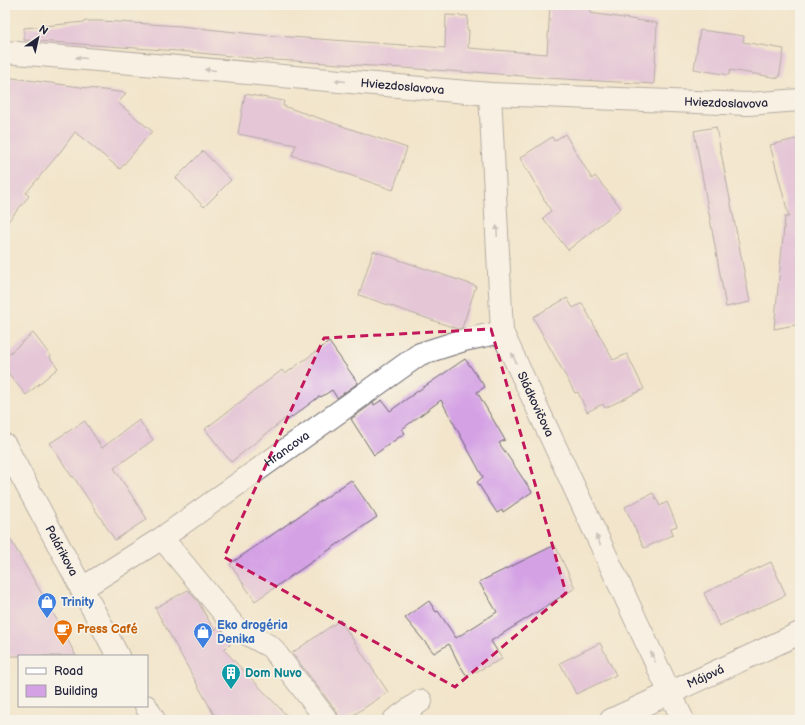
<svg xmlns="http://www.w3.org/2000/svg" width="805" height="725" viewBox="0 0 805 725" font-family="'Balsamiq Sans',sans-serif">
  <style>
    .building { fill: #d4a1e5 }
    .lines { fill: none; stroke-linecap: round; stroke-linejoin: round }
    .street-casing { stroke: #6b666e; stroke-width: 24 }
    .secondary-casing { stroke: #6b666e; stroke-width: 24 }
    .street { stroke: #fff; stroke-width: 22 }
    .secondary { stroke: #fff; stroke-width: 22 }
    .oneway { fill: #9c9ca7 }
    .marked { fill: none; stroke: #c2185b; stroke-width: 3; stroke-dasharray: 8 5; stroke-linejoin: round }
    .labels { text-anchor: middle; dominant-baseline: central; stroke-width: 3.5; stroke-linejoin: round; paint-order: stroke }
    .street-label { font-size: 12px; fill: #22223b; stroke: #f7f3e8 }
    .shop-label { font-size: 12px; font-weight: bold; fill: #366cbe; stroke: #f7f3e8; text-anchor: start }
    .food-label { font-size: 12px; font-weight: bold; fill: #c56008; stroke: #f7f3e8; text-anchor: start }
    .culture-label { font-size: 12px; font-weight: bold; fill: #0d838f; stroke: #f7f3e8; text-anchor: start }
  </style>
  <rect width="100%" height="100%" fill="#f7f3e8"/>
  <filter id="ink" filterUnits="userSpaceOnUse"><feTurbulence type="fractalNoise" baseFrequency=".025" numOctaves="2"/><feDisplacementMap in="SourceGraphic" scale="8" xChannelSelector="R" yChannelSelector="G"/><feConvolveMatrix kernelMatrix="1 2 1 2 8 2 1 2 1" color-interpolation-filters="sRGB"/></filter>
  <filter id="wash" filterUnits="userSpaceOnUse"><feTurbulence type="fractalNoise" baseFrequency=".012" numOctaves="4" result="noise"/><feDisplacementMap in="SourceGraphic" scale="16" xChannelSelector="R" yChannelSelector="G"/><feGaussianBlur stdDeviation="0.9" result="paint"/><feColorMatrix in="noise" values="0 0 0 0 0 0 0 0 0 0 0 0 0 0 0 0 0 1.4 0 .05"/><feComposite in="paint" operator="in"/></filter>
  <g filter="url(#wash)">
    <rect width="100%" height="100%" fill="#f2e5cc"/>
    <g id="blocks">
      <!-- building -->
      <g class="building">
        <path d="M550 5H590V13L657 23 654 84 546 78 474 72V73L449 71 295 61 252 59V58L178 51 24 40V28L85 22V21H102L180 26 262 35 445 48 446 15 468 16 467 30H469L468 48 547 54Z"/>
        <path d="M700 30 744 36 743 42 784 49 779 78 730 70 729 75 694 69Z"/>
        <path d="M5 77 126 93 118 103 152 131 120 169 75 132 61 151 26 193 29 196 5 225Z"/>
        <path d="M245 94 284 101 283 106 407 148 393 190 292 155 296 145 238 134Z"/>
        <path d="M716 127 750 302 726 307 694 131Z"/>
        <path d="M565 134 592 179 595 176 621 208 568 250 543 218 551 211 520 158 552 137 554 141Z"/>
        <path d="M800 138V324L774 329 785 217H789L770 145Z"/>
        <path d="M203 151 231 180 204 207 176 178Z"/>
        <path d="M373 251 476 286 462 328 458 329 359 295Z"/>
        <path d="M567 298 573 308 582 303 613 360 627 354 644 389 605 408 603 404 587 412 578 392 575 393 533 317Z"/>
        <path d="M33 333 51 356 50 358 58 368 26 395 5 369V357Z"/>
        <path d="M329 342 358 383 337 398 332 390 321 397 320 396 288 420 286 418 231 462 205 429 282 370 285 374Z"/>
        <path d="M465 359 485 387 477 392 505 440 499 443 532 492 503 512 502 510 497 513 477 482 483 477 441 400 402 429 405 433 374 455 351 419 373 403 374 405 382 400 390 411 415 393Z"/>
        <path d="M139 420 153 440 114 468 147 519 115 540 73 476 72 477 50 443 85 421 102 448Z"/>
        <path d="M351 480 377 517 255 601 230 564Z"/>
        <path d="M653 493 660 506 667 502 677 526 671 528 673 535 644 548 625 507Z"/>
        <path d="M5 530 61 627 76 656H5Z"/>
        <path d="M555 545 575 588 491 641 502 659 467 676 459 664 449 644 434 653 405 618 429 601 436 612 438 611 456 638 497 612 479 582Z"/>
        <path d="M771 562 786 595 719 626 704 593Z"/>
        <path d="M188 590 199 603 214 630 219 627 222 631 230 645 223 649 291 720H217L155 608Z"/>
        <path d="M340 620 388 692 346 720H339L337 712 292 653Z"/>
        <path d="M600 643 616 675 576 694 560 663Z"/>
      </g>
    </g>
  </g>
  <g filter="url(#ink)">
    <use href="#blocks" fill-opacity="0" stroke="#6b666e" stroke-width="1"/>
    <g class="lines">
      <defs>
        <g id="street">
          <path id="s1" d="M5 52 490 94 748 104 800 100"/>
          <path id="s2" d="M490 94 502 332 662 676 683 720"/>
          <path d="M162 538 236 628 271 647 327 720"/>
          <path id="s3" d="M81 589 162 538 420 354 464 340 502 332"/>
          <path d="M394 720 421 701"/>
        </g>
        <g id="secondary">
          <path id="s4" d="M5 445 118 656"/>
          <path d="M146 706 154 720"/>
          <path id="s5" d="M611 720 800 633"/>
        </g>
      </defs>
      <!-- street casing -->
      <use href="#street" class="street-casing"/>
      <!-- secondary casing -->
      <use href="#secondary" class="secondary-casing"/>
      <!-- street -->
      <use href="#street" class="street"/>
      <!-- secondary -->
      <use href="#secondary" class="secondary"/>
    </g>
    <!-- one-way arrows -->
    <defs><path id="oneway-solid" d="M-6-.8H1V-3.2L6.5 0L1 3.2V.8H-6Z"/></defs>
    <g class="oneway">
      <use href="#oneway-solid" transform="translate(81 58) rotate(-175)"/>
      <use href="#oneway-solid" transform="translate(210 70) rotate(-175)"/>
      <use href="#oneway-solid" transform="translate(340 81) rotate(-175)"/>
      <use href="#oneway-solid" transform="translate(497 231) rotate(-93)"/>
      <use href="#oneway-solid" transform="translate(514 358) rotate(-115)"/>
      <use href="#oneway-solid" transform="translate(598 540) rotate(-115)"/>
      <use href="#oneway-solid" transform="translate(653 657) rotate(-115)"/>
    </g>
  </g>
  <!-- marked area -->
  <path d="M0 0H805V725H0ZM491 329 566 593 455 687 224 557 324 338Z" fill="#f2e5cc" fill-opacity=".55" fill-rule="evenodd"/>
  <path class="marked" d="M491 329 566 593 455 687 224 557 324 338Z"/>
  <!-- icons -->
  <defs>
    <symbol id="shop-pin" viewBox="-11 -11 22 30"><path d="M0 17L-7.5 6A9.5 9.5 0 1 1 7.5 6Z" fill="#3f7fe0" stroke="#f7f3e8"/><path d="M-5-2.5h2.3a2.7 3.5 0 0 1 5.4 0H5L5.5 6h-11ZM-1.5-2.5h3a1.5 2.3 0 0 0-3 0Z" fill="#fff"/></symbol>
    <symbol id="cafe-pin" viewBox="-11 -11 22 30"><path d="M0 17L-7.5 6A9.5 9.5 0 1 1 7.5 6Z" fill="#e8710a" stroke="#f7f3e8"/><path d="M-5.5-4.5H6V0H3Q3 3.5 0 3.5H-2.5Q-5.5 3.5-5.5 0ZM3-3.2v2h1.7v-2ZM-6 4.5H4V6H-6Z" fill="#fff"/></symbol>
    <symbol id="building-pin" viewBox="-11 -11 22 30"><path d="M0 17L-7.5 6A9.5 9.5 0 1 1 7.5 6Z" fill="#0f9aa8" stroke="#f7f3e8"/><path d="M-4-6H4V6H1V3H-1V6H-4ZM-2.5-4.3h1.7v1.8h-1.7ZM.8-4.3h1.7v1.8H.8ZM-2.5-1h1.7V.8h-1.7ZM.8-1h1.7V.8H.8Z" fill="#fff"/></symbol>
  </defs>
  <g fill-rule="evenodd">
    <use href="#shop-pin" x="36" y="591" width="22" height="30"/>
    <use href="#cafe-pin" x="52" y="618" width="22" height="30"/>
    <use href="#shop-pin" x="192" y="621" width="22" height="30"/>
    <use href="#building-pin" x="220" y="662" width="22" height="30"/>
  </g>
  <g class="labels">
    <!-- street labels -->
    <g class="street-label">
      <text stroke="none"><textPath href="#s1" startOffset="399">Hviezdoslavova</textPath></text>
      <text stroke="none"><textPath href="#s1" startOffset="723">Hviezdoslavova</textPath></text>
      <text stroke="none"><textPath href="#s2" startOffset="318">Sládkovičova</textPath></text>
      <text stroke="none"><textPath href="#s3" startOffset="249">Hrancova</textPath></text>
      <text stroke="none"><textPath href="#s4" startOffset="120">Palárikova</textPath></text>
      <text stroke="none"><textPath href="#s5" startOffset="104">Májová</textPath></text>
    </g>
    <!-- shop labels -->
    <g class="shop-label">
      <text x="61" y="602">Trinity</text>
      <text x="217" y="625">Eko drogéria<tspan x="217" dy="14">Denika</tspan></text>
    </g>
    <!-- food labels -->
    <g class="food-label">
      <text x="77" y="629">Press Café</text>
    </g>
    <!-- culture labels -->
    <g class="culture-label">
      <text x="245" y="673">Dom Nuvo</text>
    </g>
  </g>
  <!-- margin -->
  <rect width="805" height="725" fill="none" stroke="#f7f3e8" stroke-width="20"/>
  <!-- legend -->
  <rect x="18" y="655" width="130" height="52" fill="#f7f3e8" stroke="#a29fa3"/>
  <rect x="26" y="668" width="20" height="6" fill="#ffffff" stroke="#a29fa3"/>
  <text x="54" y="675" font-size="12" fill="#22223b">Road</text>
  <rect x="26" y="685" width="20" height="12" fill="#d4a1e5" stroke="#a29fa3"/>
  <text x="54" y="695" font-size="12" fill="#22223b">Building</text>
  <!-- north arrow -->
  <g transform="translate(38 38) rotate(34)" stroke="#f7f3e8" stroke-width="3" paint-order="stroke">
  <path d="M0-3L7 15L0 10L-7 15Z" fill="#22223b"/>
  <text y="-6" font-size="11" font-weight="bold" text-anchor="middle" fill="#22223b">N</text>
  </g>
</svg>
